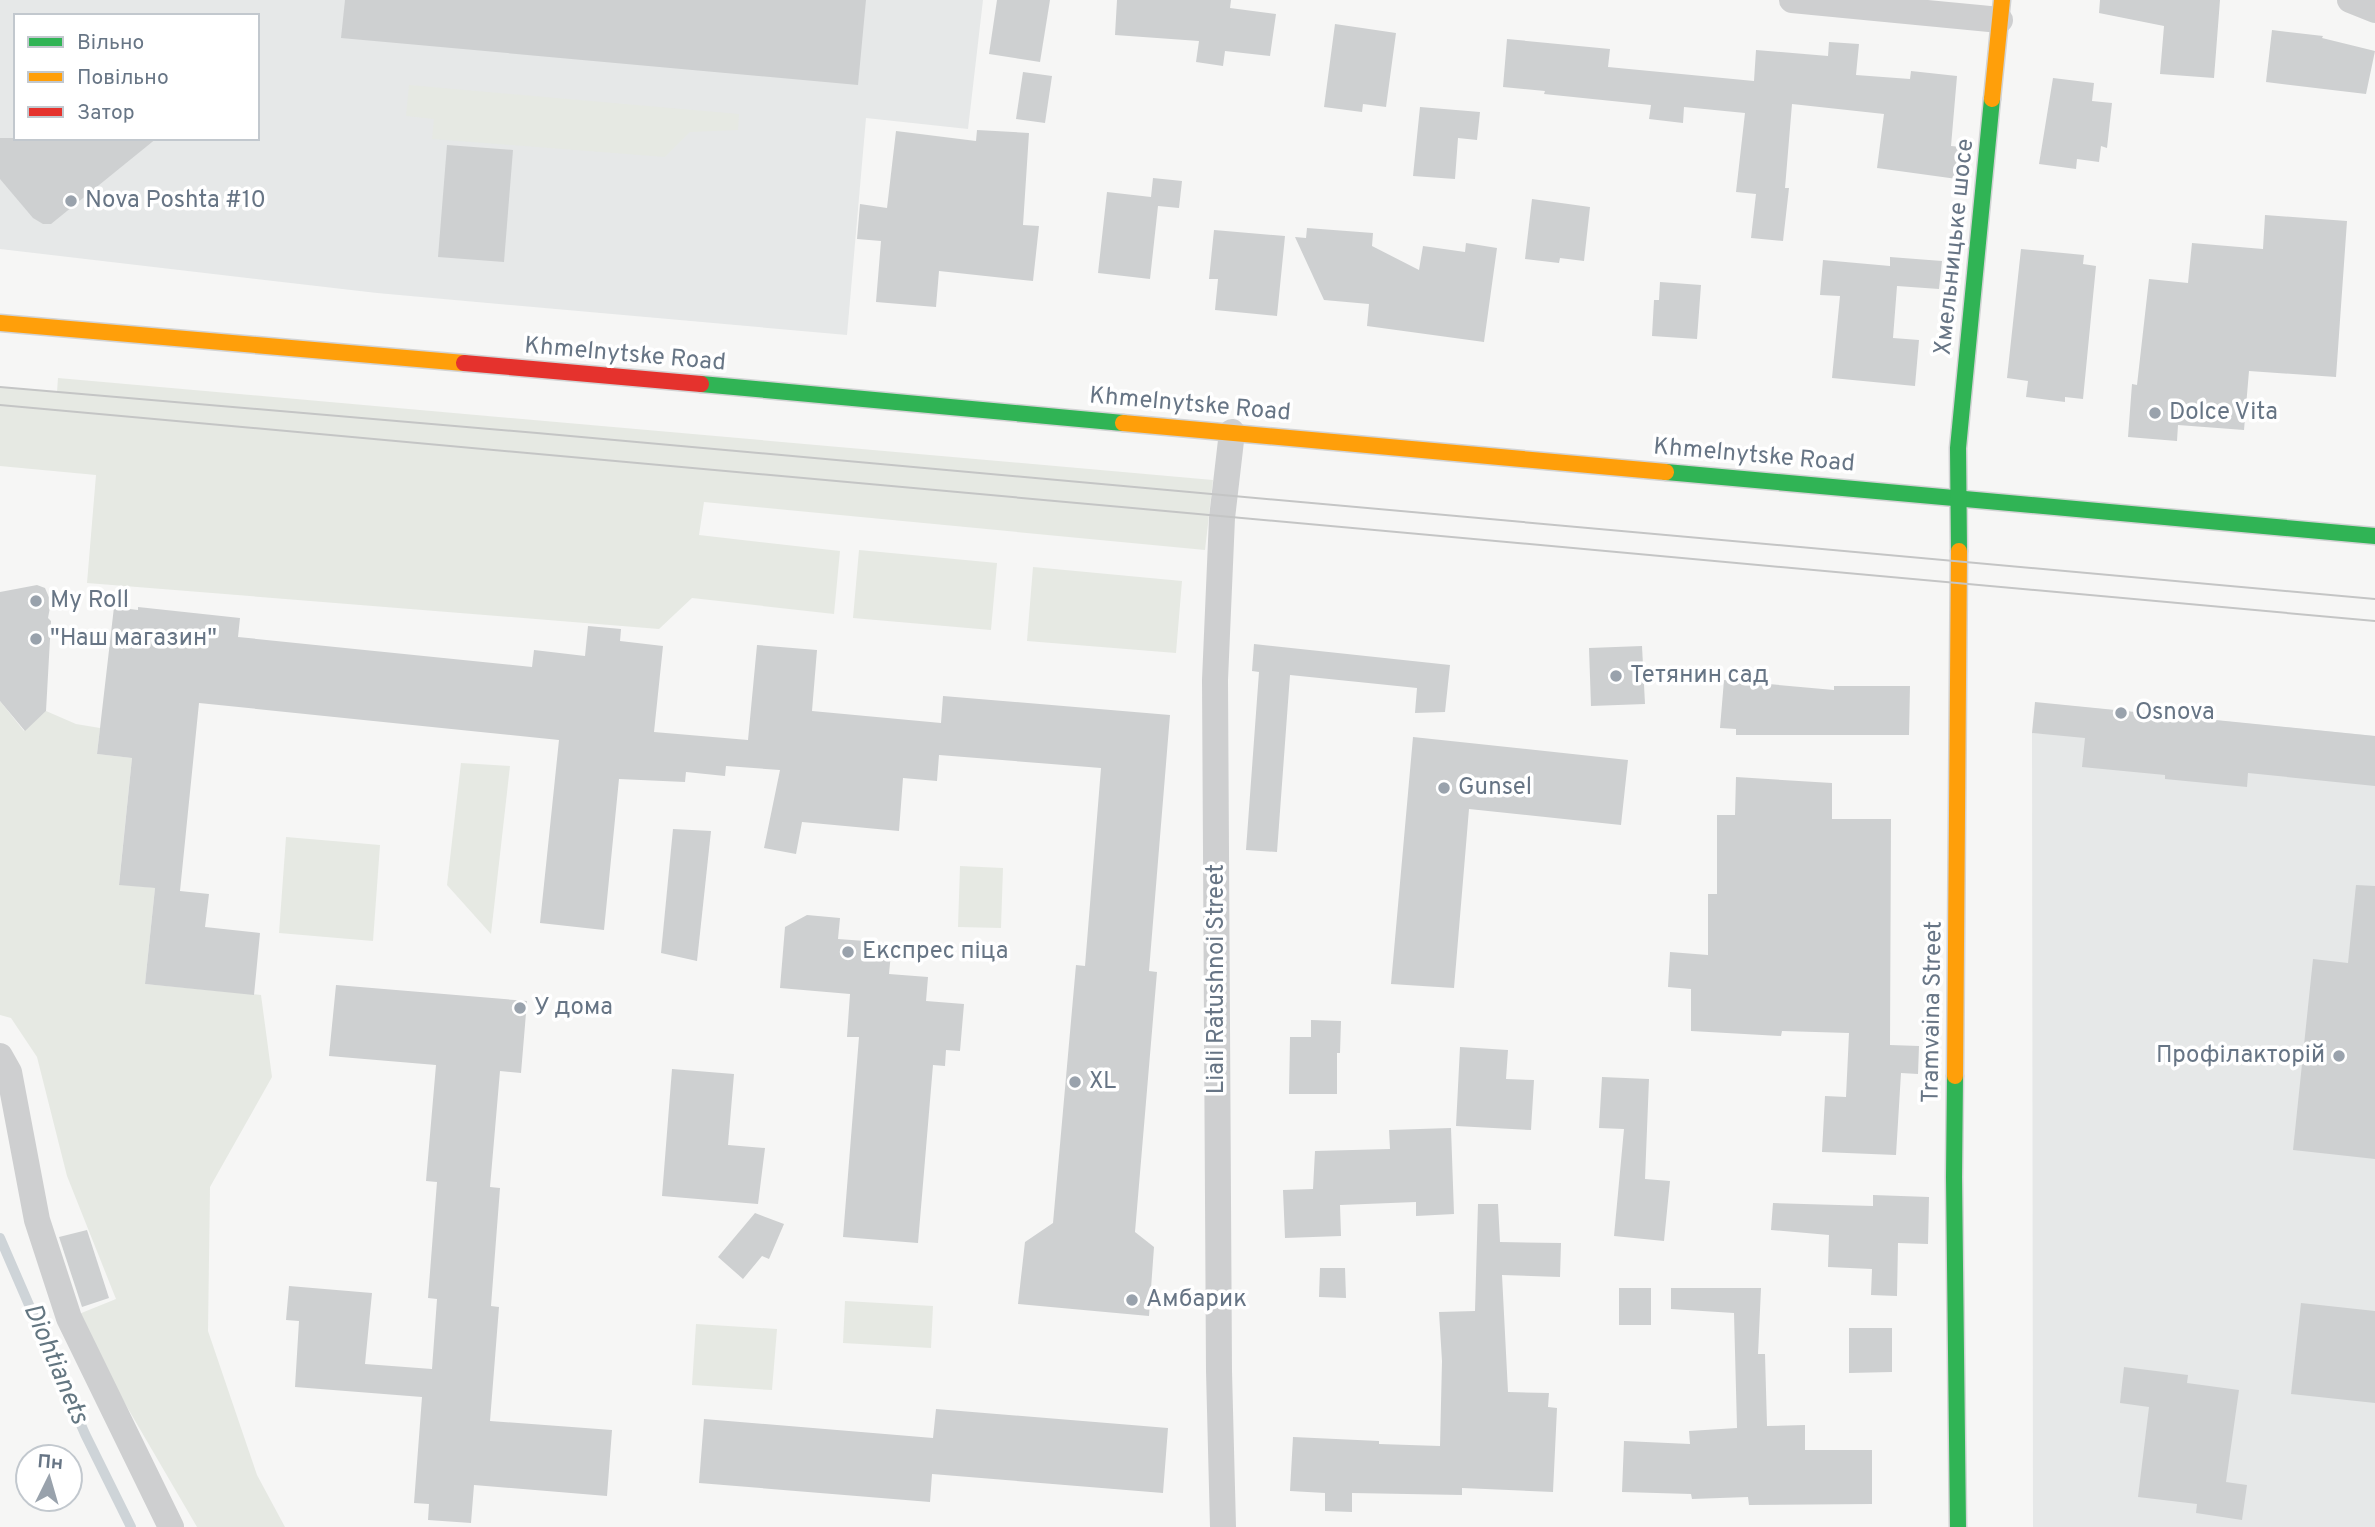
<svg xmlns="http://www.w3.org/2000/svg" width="2375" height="1527" viewBox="0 0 2375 1527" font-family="Overpass,sans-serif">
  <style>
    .built { fill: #e6e8e8; fill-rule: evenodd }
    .green { fill: #e6e9e3 }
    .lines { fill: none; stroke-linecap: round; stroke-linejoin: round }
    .stream { stroke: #ced4d8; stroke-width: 10 }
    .building { fill: #ced0d1 }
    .fast-casing { stroke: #d2d3d4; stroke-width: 19 }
    .slow-casing { stroke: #d2d3d4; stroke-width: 19 }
    .jam-casing { stroke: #d2d3d4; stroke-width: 19 }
    .street { stroke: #cecfd0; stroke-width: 26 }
    .fast { stroke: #30b455; stroke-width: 16 }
    .slow { stroke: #ff9f0a; stroke-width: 16 }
    .jam { stroke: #e5322d; stroke-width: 16 }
    .tram { stroke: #c4c5c5; stroke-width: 2 }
    .poi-dot { fill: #99a2ac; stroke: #fff; stroke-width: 2.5 }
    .labels { text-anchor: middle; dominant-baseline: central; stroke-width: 7; stroke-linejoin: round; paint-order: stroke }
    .poi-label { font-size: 24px; fill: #677585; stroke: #fff; text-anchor: start }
    .street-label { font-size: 24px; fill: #677585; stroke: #fff }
    .water-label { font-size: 26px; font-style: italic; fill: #637681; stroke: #fff }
  </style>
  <rect width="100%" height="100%" fill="#f6f6f5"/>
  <!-- built -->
  <g class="built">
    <path d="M0 0H983L968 129 866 118 847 335 377 293 0 249ZM16 16H257V138H16Z"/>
    <path d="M2051 704 2375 736V1527H2033L2032 733 2049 734Z"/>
  </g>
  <!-- green -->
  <g class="green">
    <path d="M409 85 739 114 738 130 690 132 665 157 432 139 434 119 406 116Z"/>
    <path d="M58 378 1213 480 1205 550 704 502 699 535 840 551 834 614 692 598 659 629 87 583 96 475 0 466V387L57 392Z"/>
    <path d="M859 550 997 563 991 630 853 618Z"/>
    <path d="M1033 567 1182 581 1176 653 1027 641Z"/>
    <path d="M0 701 24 731 46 711 76 724 100 728 97 754 132 758 119 884 155 888 145 984 261 995 272 1077 210 1187 208 1331 257 1475 285 1527H197L74 1316 116 1299 67 1176 37 1057 11 1018 0 1015Z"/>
    <path d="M461 763 510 766 491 934 447 885Z"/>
    <path d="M286 837 380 845 373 941 279 933Z"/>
    <path d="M960 866 1003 868 1001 928 958 927Z"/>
    <path d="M845 1301 933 1306 931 1348 843 1343Z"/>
    <path d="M696 1324 777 1329 772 1390 692 1385Z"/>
  </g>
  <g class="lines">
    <!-- stream -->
    <path class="stream" d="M0 1238 85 1434 131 1527"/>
  </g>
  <!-- building -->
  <g class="building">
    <path d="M345 0H866L858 85 341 38Z"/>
    <path d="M997 0H1050L1040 62 989 54Z"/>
    <path d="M1117 0H1231L1230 8 1276 14 1270 56 1225 51 1223 66 1196 62 1199 41 1115 35Z"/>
    <path d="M2100 0H2220L2214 78 2160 74 2164 26 2099 13Z"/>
    <path d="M1335 24 1396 33 1386 107 1363 104 1362 112 1324 107Z"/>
    <path d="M2272 30 2323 36 2322 38 2375 51 2366 94 2266 82Z"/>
    <path d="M1507 39 1610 49 1608 67 1754 81 1756 50 1828 56 1829 42 1859 44 1856 75 1910 79 1911 71 1957 76 1951 146 1962 147 1957 179 1877 168 1884 114 1792 104 1785 188H1789L1783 241 1751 238 1756 194 1736 192 1745 113 1684 107 1683 123 1649 119 1651 105 1544 94 1545 91 1503 87Z"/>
    <path d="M1023 72 1052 76 1045 123 1016 119Z"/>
    <path d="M2053 78 2094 83 2092 101 2112 103 2107 148 2101 146 2099 162 2077 159 2076 169 2039 164Z"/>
    <path d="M1420 107 1480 112 1477 140 1458 138 1455 179 1413 176Z"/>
    <path d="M977 130 1029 133 1023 225 1039 226 1033 281 939 271 936 307 876 302 881 241 857 239 860 204 887 208 896 131 976 141Z"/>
    <path d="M0 138H157L51 224H43L33 218 0 179Z"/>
    <path d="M447 145 513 150 504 262 438 257Z"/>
    <path d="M1153 178 1182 181 1179 208 1158 206 1150 279 1098 273 1107 192 1151 197Z"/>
    <path d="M1532 199 1590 207 1584 261 1560 258 1559 263 1525 259Z"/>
    <path d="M2265 215 2347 221 2336 377 2249 371 2244 430 2178 425 2177 441 2128 437 2132 384 2137 385 2149 279 2188 283 2192 243 2263 249Z"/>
    <path d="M1307 228 1373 233 1372 246 1419 270 1423 246 1465 252 1466 243 1497 248 1484 342 1367 326 1369 304 1324 300 1295 237 1306 238Z"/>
    <path d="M1214 230 1285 236 1277 316 1215 310 1218 279H1209Z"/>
    <path d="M2021 249 2084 255 2083 264 2096 266 2083 399 2065 397V402L2026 397 2028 381 2007 378Z"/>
    <path d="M1890 257 1942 261 1939 289 1897 286 1893 338 1919 340 1915 386 1832 378 1840 296 1820 295 1823 260 1890 266Z"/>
    <path d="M1660 282 1701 285 1697 339 1652 336 1654 300H1659Z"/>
    <path d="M37 585 45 588 51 602 48 618 51 621 46 711 25 731 0 701V592Z"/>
    <path d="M114 607 138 610V607L240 618 238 637 532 667 534 650 585 656 588 626 621 629 620 641 663 646 654 732 748 740 757 645 817 650 812 711 941 723 943 696 1170 715 1149 971 1157 972 1135 1232 1154 1247 1149 1316 1018 1304 1025 1242 1053 1223 1076 965 1085 966 1101 768 939 755 937 781 903 778 899 831 802 822 796 854 764 848 780 770 726 766 725 776 686 772 685 782 619 779 604 930 540 923 559 740 199 703 180 891 209 894 205 927 260 933 254 995 145 984 155 888 119 885 132 758 97 754Z"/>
    <path d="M1254 644 1450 665 1445 712 1415 713 1417 688 1290 675 1277 852 1246 850 1259 672 1252 671Z"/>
    <path d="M1642 646 1645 704 1591 706 1589 648Z"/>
    <path d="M1724 680 1834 690V686H1910L1909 735H1736V729L1720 728Z"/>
    <path d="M2035 702 2375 736V786L2248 773 2247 787 2165 779V775L2082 767 2085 738 2032 733Z"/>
    <path d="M1413 737 1628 760 1621 825 1469 809 1454 988 1391 984Z"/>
    <path d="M1736 777 1832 783V819H1891L1890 1045 1919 1046 1918 1074 1901 1073 1896 1155 1822 1152 1825 1096 1846 1097 1849 1033 1782 1031 1781 1036 1691 1031V989L1668 987 1670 952 1708 955V894H1717V815H1735Z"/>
    <path d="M673 829 711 831 697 961 661 953Z"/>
    <path d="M2356 885 2375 886V1159L2293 1150 2313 959 2348 963Z"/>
    <path d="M807 915 840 918 838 939 892 943 889 974 928 977 926 1001 964 1004 960 1051 946 1050 945 1066 933 1065 918 1243 843 1237 859 1037H847L850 994 780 988 785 927Z"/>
    <path d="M336 985 527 1001 521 1073 500 1071 490 1187 500 1188 491 1306 499 1307 490 1421 612 1430 607 1496 474 1485 471 1523 428 1520 429 1504 414 1503 422 1397 295 1387 299 1321 286 1320 289 1286 372 1293 365 1364 432 1369 437 1299 428 1298 437 1182 426 1181 436 1065 329 1056Z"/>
    <path d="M1311 1020 1341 1021 1340 1053H1337V1094H1289L1290 1037H1311Z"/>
    <path d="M1460 1047 1508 1050 1506 1079 1534 1080 1531 1130 1456 1126Z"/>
    <path d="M672 1069 734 1074 728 1145 765 1148 758 1204 662 1196Z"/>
    <path d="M1602 1077 1649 1079 1645 1179 1670 1181 1664 1241 1614 1236 1624 1129 1599 1128Z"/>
    <path d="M1451 1128 1454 1214 1416 1216V1202L1340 1205 1341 1236 1285 1238 1283 1190 1313 1189 1315 1151 1390 1149 1389 1130Z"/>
    <path d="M1873 1195 1929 1197 1928 1244 1898 1243 1897 1296 1871 1295 1872 1269 1828 1267 1829 1235 1771 1230 1773 1203 1873 1206Z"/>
    <path d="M1478 1204H1498L1500 1242 1561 1243 1560 1277 1502 1275 1508 1392 1549 1393 1548 1407 1557 1408 1553 1492 1462 1488V1495L1352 1493V1512L1325 1511V1493L1290 1491 1293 1437 1379 1441V1444L1440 1446 1442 1361 1439 1312 1475 1311Z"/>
    <path d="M755 1213 784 1224 769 1259 762 1256 743 1279 718 1257Z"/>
    <path d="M87 1230 109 1298 82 1307 59 1237Z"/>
    <path d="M1320 1268H1345L1346 1298 1319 1297Z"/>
    <rect x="1619" y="1288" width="32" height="37"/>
    <path d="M1671 1288H1761L1758 1354H1765L1767 1426 1805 1425V1450H1872V1504L1749 1505 1748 1497 1692 1499 1691 1494 1622 1492 1624 1441 1690 1444 1689 1431 1737 1428 1734 1313 1671 1309Z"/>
    <path d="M2301 1303 2375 1311V1403L2291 1394Z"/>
    <path d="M1849 1328H1892V1372L1849 1373Z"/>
    <path d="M2124 1367 2188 1375 2187 1383 2239 1390 2226 1482 2247 1485 2242 1520 2196 1513 2197 1504 2138 1497 2149 1407 2120 1403Z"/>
    <path d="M936 1409 1168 1428 1163 1493 932 1474 930 1502 699 1483 704 1419 933 1438Z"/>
  </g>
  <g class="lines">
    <defs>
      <g id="fast">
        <path d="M701 384 1123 423"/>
        <path d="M1666 472 2375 536"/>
        <path d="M1959 551 1958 448 1992 99"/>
        <path d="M1955 1076 1954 1177 1958 1527"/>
      </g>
      <g id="slow">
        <path d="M1992 99 2002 0"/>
        <path d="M0 323 464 363"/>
        <path d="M1123 423 1666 472"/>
        <path d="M1955 1076 1959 551"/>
      </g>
      <path id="jam" d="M464 363 701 384"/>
    </defs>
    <!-- fast casing -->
    <use href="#fast" class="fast-casing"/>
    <!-- slow casing -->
    <use href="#slow" class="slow-casing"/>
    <!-- jam casing -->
    <use href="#jam" class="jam-casing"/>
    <!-- street -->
    <g class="street">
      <path d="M1792 0 2000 20"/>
      <path d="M2350 0 2375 10"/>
      <path d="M0 1056 9 1072 37 1220 69 1318 171 1527"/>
      <path d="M1223 1527 1219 1371 1215 680 1222 518 1232 432"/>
    </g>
    <!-- fast -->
    <use href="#fast" class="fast"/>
    <!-- slow -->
    <use href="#slow" class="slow"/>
    <!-- jam -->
    <use href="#jam" class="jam"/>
    <!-- tram -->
    <g class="tram">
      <path d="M0 387 537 433 2375 599"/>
      <path d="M0 405 2375 621"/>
    </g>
  </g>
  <!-- markers -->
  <g class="poi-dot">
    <circle cx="71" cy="201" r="7"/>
    <circle cx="2155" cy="413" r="7"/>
    <circle cx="36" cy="601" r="7"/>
    <circle cx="36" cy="639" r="7"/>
    <circle cx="1616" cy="676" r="7"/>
    <circle cx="2121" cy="713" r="7"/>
    <circle cx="1444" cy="788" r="7"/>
    <circle cx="848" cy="952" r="7"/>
    <circle cx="520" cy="1008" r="7"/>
    <circle cx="2339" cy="1056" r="7"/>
    <circle cx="1075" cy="1082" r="7"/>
    <circle cx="1132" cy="1300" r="7"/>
  </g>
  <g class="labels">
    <!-- poi labels -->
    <g class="poi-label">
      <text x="85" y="201">Nova Poshta #10</text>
      <text x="2169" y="413">Dolce Vita</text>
      <text x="50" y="601">My Roll</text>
      <text x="50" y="639">"Наш магазин"</text>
      <text x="1630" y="676">Тетянин сад</text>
      <text x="2135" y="713">Osnova</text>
      <text x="1458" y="788">Gunsel</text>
      <text x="862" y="952">Експрес піца</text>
      <text x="534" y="1008">У дома</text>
      <text x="2325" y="1056" text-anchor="end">Профілакторій</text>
      <text x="1089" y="1082">XL</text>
      <text x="1146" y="1300">Амбарик</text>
    </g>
    <!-- street labels -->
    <g class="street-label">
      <text transform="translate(1955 247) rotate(-84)">Хмельницьке шосе</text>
      <text transform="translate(625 355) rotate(5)">Khmelnytske Road</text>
      <text transform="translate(1190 405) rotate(5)">Khmelnytske Road</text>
      <text transform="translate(1754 456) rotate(5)">Khmelnytske Road</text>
      <text transform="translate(1217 979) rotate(-90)">Liali Ratushnoi Street</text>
      <text transform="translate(1933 1012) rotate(-89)">Tramvaina Street</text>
    </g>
    <!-- water labels -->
    <g class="water-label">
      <text transform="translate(55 1364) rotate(67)">Diohtianets</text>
    </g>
  </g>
  <!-- legend -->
  <rect x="14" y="14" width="245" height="126" fill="#ffffff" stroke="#c2c8ce" stroke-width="2"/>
  <rect x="28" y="37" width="35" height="10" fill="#30b455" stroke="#c2c8ce" stroke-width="2"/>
  <text x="77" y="49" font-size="21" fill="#677585">Вільно</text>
  <rect x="28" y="72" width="35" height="10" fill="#ff9f0a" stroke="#c2c8ce" stroke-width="2"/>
  <text x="77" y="84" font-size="21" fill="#677585">Повільно</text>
  <rect x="28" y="107" width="35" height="10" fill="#e5322d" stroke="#c2c8ce" stroke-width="2"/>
  <text x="77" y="119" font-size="21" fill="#677585">Затор</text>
  <!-- north arrow -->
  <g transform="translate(49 1478) rotate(5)"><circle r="33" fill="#ffffff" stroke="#c2c8ce" stroke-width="2"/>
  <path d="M0-5L12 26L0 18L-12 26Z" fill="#99a2ac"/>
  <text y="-10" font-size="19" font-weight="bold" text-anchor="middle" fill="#677585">Пн</text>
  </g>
</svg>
